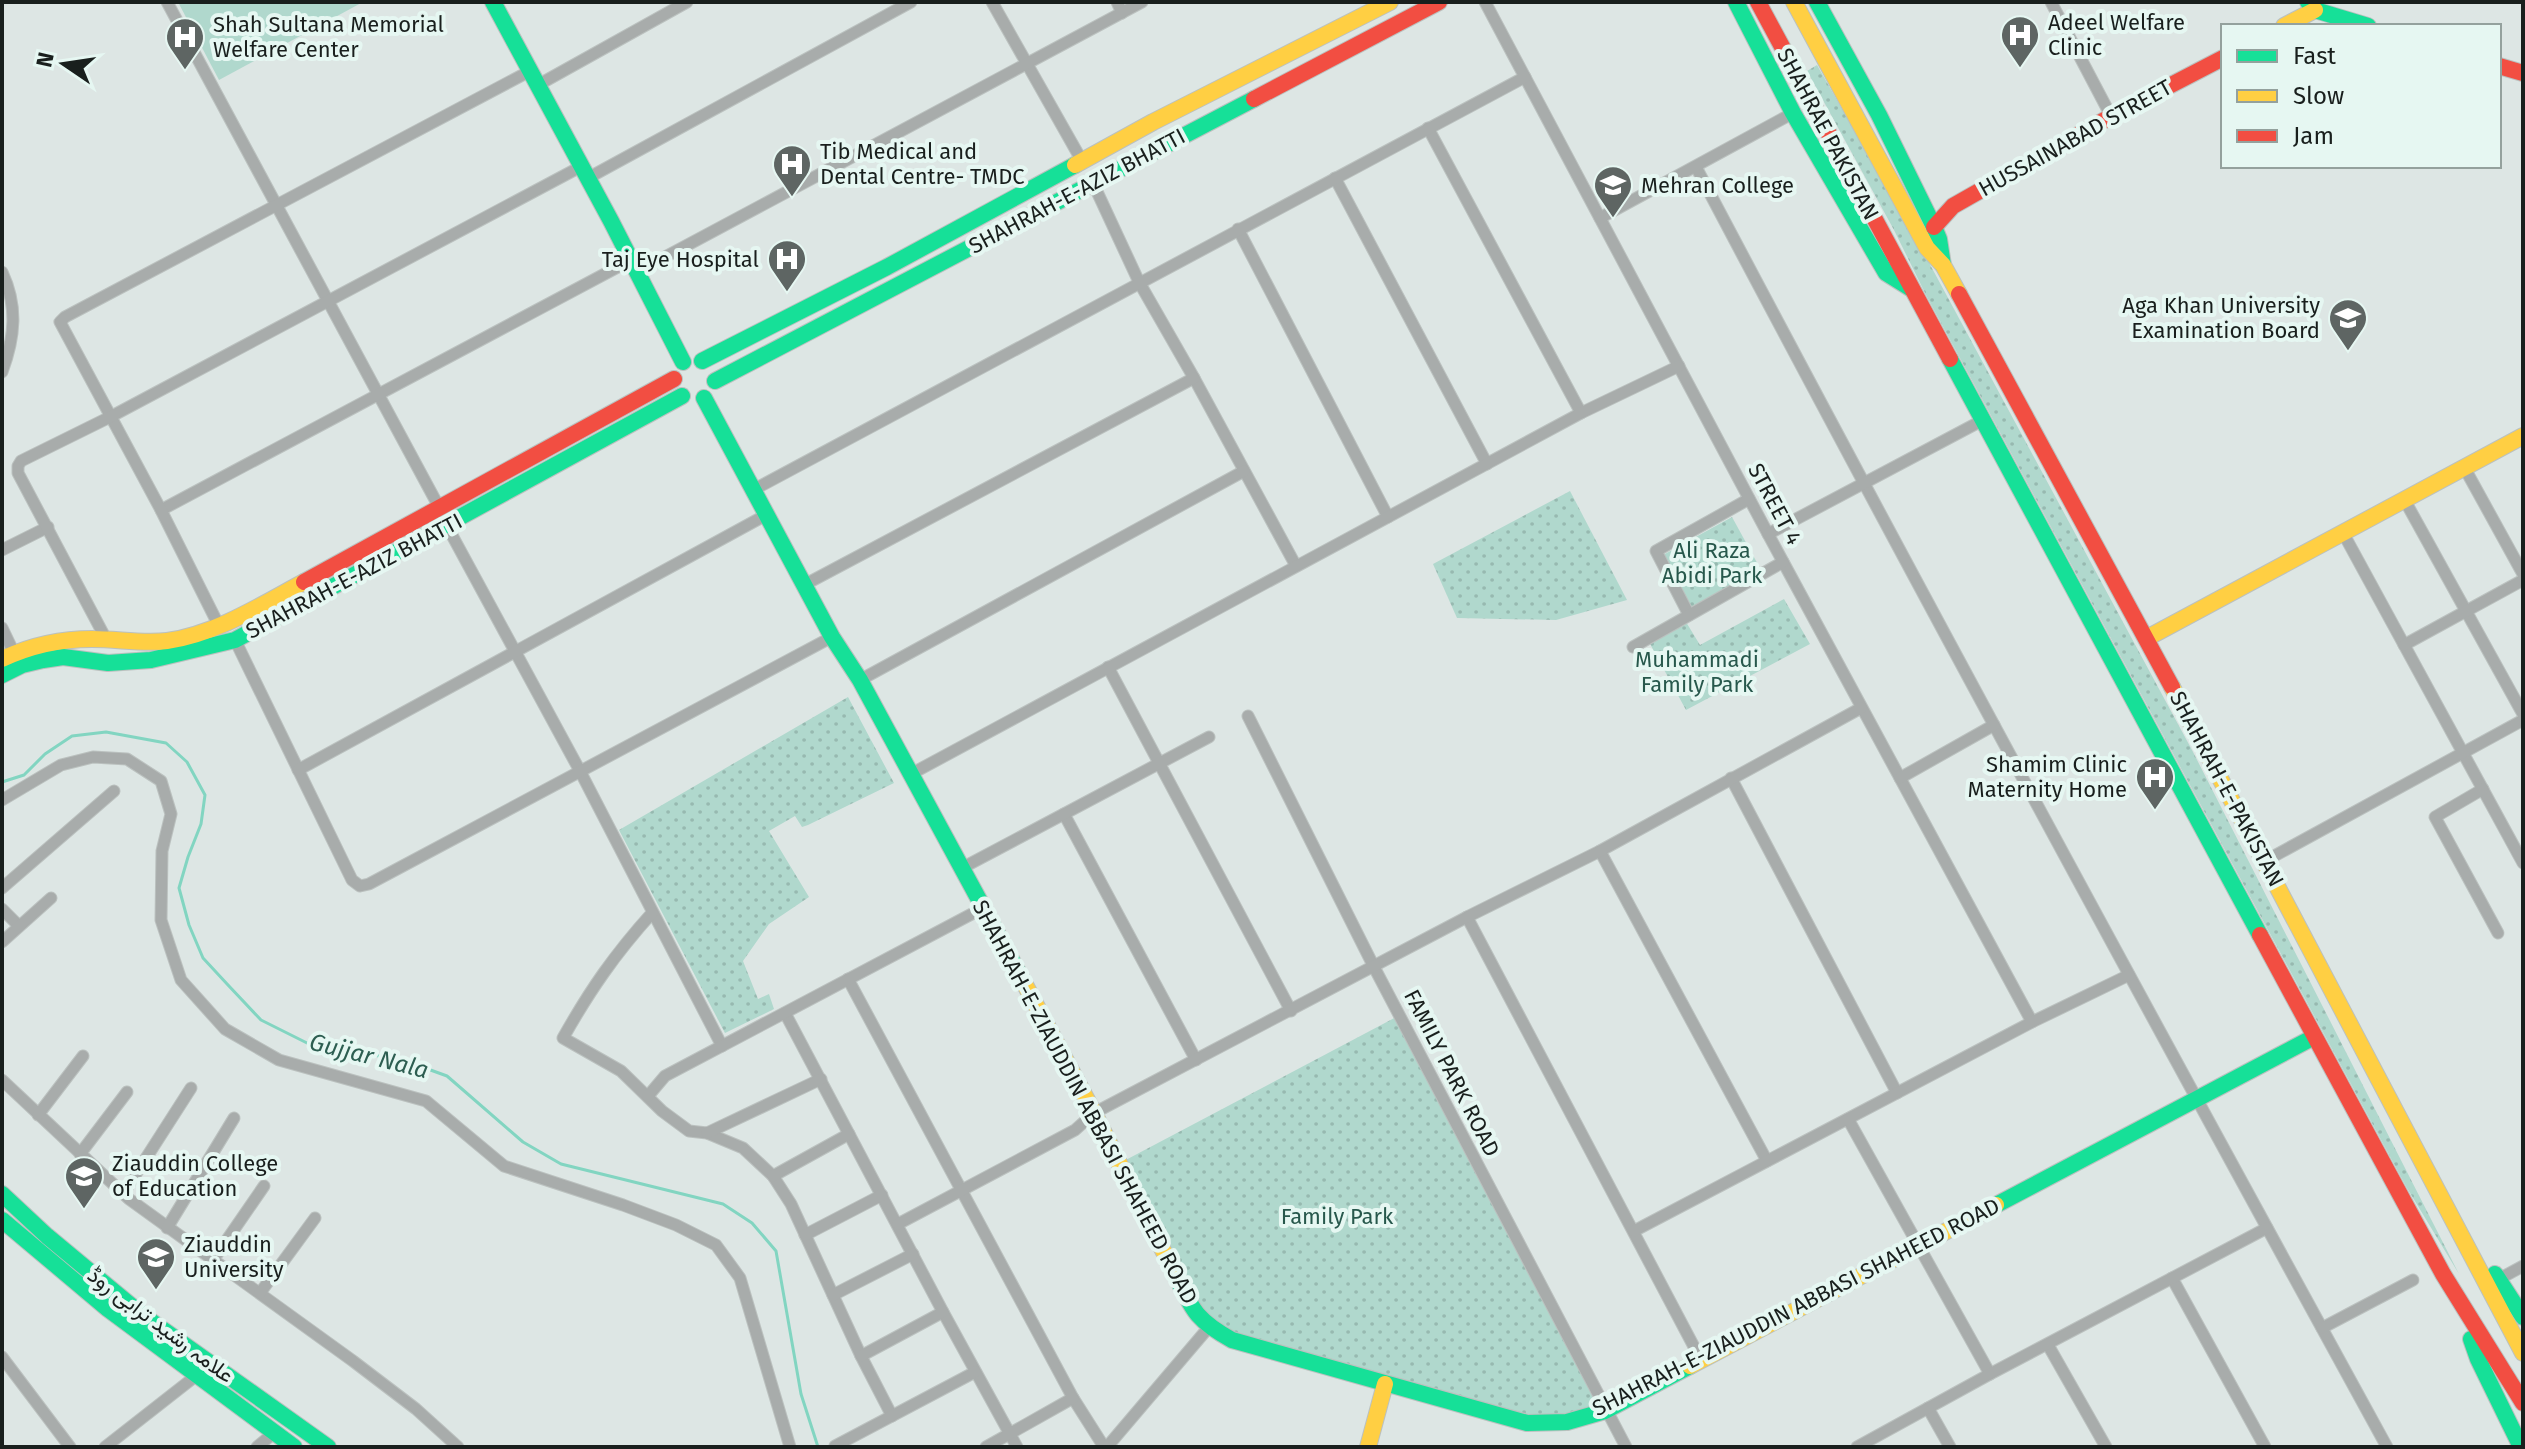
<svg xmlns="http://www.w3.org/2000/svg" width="2525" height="1449" viewBox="0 0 2525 1449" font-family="'Fira Sans',Vazirmatn,sans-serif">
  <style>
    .grass { fill: url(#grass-dots) }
    .garden { fill: #b0d8cd }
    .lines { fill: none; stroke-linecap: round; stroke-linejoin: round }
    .stream { stroke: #82d5c1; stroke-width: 3 }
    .street-casing { stroke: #bbc1bf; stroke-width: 13 }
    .fast-casing { stroke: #bbc1bf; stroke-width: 18 }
    .slow-casing { stroke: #bbc1bf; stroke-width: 18 }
    .jam-casing { stroke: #bbc1bf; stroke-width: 18 }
    .street { stroke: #a8acab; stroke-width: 11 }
    .fast { stroke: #16e098; stroke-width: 16 }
    .slow { stroke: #ffcf43; stroke-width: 16 }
    .jam { stroke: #f24e42; stroke-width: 16 }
    .labels { text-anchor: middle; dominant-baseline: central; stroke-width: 8; stroke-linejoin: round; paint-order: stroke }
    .poi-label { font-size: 22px; fill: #191f1d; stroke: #e6f7f2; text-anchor: start }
    .street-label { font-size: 22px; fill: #191f1d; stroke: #e6f7f2 }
    .park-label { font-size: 22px; fill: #27584c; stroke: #e6f7f2 }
    .water-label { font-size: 24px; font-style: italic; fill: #2d5e51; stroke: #e6f7f2 }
  </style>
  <defs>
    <pattern id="grass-dots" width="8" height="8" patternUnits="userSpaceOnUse" patternTransform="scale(2)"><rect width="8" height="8" fill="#b0d8cd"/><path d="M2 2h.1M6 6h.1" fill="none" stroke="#97b9b0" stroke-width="1.8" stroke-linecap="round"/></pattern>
  </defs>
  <rect width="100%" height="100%" fill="#dde6e4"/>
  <!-- grass -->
  <g class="grass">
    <path d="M1817 65 1920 246 2192 750 2459 1274 2407 1188 1926 295 1894 230 1807 71Z"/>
    <path d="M1570 491 1627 600 1556 620 1457 618 1433 564Z"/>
    <path d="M1732 517 1761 570 1692 608 1663 555Z"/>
    <path d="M1784 599 1810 644 1686 710 1649 642 1686 622 1700 645Z"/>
    <path d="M848 697 894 783 808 825 802 827 795 816 769 831 809 897 769 924 743 961 758 999 769 994 774 1009 725 1033 619 830Z"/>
    <path d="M1400 1015 1605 1411 1527 1423 1209 1327 1120 1163Z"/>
  </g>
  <!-- garden -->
  <path class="garden" d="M178 2H363L219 80Z"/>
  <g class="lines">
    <!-- stream -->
    <path class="stream" d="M2 782 24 775 45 754 72 736 106 732 166 743 187 762 205 795 201 824 188 857 179 888 189 925 203 958 228 985 261 1020 311 1045 361 1052 414 1064 447 1076 523 1142 561 1164 723 1204 752 1223 776 1251 801 1394 818 1447"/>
    <defs>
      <g id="street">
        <path d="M167 2 439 507"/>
        <path d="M992 2 1082 161"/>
        <path d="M1117 2 1122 13"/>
        <path d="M1485 2 1768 534 2032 1022"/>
        <path d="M2051 2 2111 116"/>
        <path d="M538 85 687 2"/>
        <path d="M1428 128 1581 413"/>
        <path d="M1696 167C1922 596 2154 1022 2387 1447"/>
        <path d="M588 178 911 2"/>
        <path d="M1335 178 1487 464"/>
        <path d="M1093 183 1139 282 1194 378 1296 566"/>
        <path d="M1600 218 1793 113"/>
        <path d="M1238 229 1388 517"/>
        <path d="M2 272C18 306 15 337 2 372"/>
        <path d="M637 272 1142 2"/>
        <path d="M2464 467 2523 574"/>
        <path d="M753 490 1525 77"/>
        <path d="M2404 499 2523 714"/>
        <path d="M161 510 631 260"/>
        <path d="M447 526 580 771 722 1046"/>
        <path d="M2342 531 2523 863"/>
        <path d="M1768 534 1983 420"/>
        <path d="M2 550 48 527"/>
        <path d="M804 585 1194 378"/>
        <path d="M1689 615 1656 551 1749 499"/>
        <path d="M219 626 161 510 60 322 65 317 530 71"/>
        <path d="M2 628 14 653"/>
        <path d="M106 639 18 473V466L21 461 112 416 582 166"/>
        <path d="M235 640 352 880 360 886 369 884 832 637"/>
        <path d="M2404 645 2523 580"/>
        <path d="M1633 647 1783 562"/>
        <path d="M1108 667 1291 1011"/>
        <path d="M860 680 1244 471"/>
        <path d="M1248 716 1374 967 1626 1447"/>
        <path d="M298 770 766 515"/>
        <path d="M911 774 1581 413 1679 366"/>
        <path d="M1731 778 1897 1093"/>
        <path d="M1900 778 1994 725"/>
        <path d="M2483 789 2435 817 2498 933"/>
        <path d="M2 800 61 765 93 757 127 759 161 781 171 814 162 851 161 920 181 980 225 1029 279 1060 426 1101 504 1166 623 1205 676 1225 716 1245 740 1278 790 1447"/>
        <path d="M1064 814 1196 1060"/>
        <path d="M1600 851 1767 1161"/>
        <path d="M2265 861 2523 720"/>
        <path d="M962 868 1209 737"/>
        <path d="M2 888 114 791"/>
        <path d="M2 909 19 926"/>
        <path d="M652 913C615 954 590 990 563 1038L621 1071 662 1111 689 1131 707 1133 743 1148 773 1176 791 1204 861 1356 892 1416"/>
        <path d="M1467 917 1701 1360"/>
        <path d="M2 942 51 898"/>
        <path d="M848 979 1073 1398 1104 1447"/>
        <path d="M785 1013 943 1312 1017 1447"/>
        <path d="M2 1080 129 1199 353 1361 416 1409 458 1447"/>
        <path d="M648 1096 665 1076 983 908"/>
        <path d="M38 1115 83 1056"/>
        <path d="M1848 1119 1990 1374"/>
        <path d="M707 1133 821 1079"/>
        <path d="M80 1154 127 1092"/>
        <path d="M773 1176 849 1134"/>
        <path d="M123 1194 191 1088"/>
        <path d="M898 1224 1075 1130 1094 1113 1467 917 1600 851 1861 708"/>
        <path d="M167 1228 234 1118"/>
        <path d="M1634 1231 2032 1022 2129 975"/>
        <path d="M805 1235 882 1195"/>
        <path d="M213 1260 264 1186"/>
        <path d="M2172 1278 2265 1447"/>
        <path d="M2499 1279 2523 1266"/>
        <path d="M260 1293 315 1218"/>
        <path d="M833 1295 913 1254"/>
        <path d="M2322 1328 2413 1280"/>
        <path d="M2048 1345 2106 1447"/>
        <path d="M861 1356 943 1312"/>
        <path d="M2 1357 70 1447"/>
        <path d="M1928 1408 1950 1447"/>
        <path d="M835 1446 975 1372"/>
        <path d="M105 1447 197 1375"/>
        <path d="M257 1447 275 1432"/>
        <path d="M986 1447 1073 1398"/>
        <path d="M1107 1447 1209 1327"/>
        <path d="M1857 1447 1990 1374 2267 1228"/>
      </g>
      <g id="fast">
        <path d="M493 2 611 221 683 362"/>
        <path d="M1736 2 1793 113 1886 273 1910 288"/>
        <path d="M1817 2 1879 115 1934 227 1939 239 1943 265"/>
        <path d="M2308 2 2315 10 2368 26"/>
        <path d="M1950 359 2260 935"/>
        <path d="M702 361 887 267 1075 165"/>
        <path d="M715 381 1254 99"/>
        <path d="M704 398 832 637 860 680 1023 981"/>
        <path d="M2 675 22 665 43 660 63 657 108 663 151 660 235 640 682 396"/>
        <path d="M2 1194 47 1236 141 1314 328 1447"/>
        <path d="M1996 1205 2314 1037"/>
        <path d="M2 1220 108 1309 294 1447"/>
        <path d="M1172 1268C1192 1307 1192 1318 1232 1340L1527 1423 1567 1422 1605 1411 1690 1366"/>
        <path d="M2495 1274 2523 1317"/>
        <path d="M2471 1339 2478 1359 2521 1447"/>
      </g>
      <g id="slow">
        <path d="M1794 2 1927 248 1943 265 1959 294"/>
        <path d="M2284 26 2315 10"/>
        <path d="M1075 165 1153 122 1390 2"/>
        <path d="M2147 638 2523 436"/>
        <path d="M2 659C30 646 61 639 92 639 118 639 142 644 167 641 214 635 263 604 304 582"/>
        <path d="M2172 687 2523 1353"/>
        <path d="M1023 981 1094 1113 1172 1268"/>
        <path d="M1690 1366 1996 1205"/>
        <path d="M1368 1447 1385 1384"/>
      </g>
      <g id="jam">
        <path d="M1758 2 1950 359"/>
        <path d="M2499 66 2523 73"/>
        <path d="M1254 99 1439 2"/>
        <path d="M1934 227 1953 206 2117 113 2223 58"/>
        <path d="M1959 294 2172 687"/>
        <path d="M304 582 674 379"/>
        <path d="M2260 935 2443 1274 2523 1403"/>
      </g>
    </defs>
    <!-- street casing -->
    <use href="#street" class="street-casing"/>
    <!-- fast casing -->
    <use href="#fast" class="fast-casing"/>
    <!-- slow casing -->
    <use href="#slow" class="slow-casing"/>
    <!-- jam casing -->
    <use href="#jam" class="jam-casing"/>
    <!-- street -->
    <use href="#street" class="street"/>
    <!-- fast -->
    <use href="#fast" class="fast"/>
    <!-- slow -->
    <use href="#slow" class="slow"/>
    <!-- jam -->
    <use href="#jam" class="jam"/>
  </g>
  <!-- icons -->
  <defs>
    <symbol id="hospital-pin" viewBox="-11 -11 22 30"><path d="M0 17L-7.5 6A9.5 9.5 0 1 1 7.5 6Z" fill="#5e6563" stroke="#e6f7f2"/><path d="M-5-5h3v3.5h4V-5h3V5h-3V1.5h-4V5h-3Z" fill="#fff"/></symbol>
    <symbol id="university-pin" viewBox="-11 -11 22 30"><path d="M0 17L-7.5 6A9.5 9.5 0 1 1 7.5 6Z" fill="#5e6563" stroke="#e6f7f2"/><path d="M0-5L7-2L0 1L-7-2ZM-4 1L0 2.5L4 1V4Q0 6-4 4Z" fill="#fff"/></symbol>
  </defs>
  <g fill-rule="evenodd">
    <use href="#hospital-pin" x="1998" y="13" width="44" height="60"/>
    <use href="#hospital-pin" x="163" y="15" width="44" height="60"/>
    <use href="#hospital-pin" x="770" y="142" width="44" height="60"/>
    <use href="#university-pin" x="1591" y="163" width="44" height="60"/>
    <use href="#hospital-pin" x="765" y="237" width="44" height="60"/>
    <use href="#university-pin" x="2326" y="296" width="44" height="60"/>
    <use href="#hospital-pin" x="2133" y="755" width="44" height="60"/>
    <use href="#university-pin" x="62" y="1154" width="44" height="60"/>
    <use href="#university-pin" x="134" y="1235" width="44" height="60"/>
  </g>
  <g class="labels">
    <!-- poi labels -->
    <g class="poi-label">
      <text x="2048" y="22">Adeel Welfare<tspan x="2048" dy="25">Clinic</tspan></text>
      <text x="213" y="24">Shah Sultana Memorial<tspan x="213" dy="25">Welfare Center</tspan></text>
      <text x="820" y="151">Tib Medical and<tspan x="820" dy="25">Dental Centre- TMDC</tspan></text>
      <text x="1641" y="185">Mehran College</text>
      <text x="759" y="259" text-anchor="end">Taj Eye Hospital</text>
      <text x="2320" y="305" text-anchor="end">Aga Khan University<tspan x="2320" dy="25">Examination Board</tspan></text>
      <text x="2127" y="764" text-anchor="end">Shamim Clinic<tspan x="2127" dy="25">Maternity Home</tspan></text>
      <text x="112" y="1163">Ziauddin College<tspan x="112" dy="25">of Education</tspan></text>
      <text x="184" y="1244">Ziauddin<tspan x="184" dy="25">University</tspan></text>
    </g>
    <!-- street labels -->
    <g class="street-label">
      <text transform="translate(1828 134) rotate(62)">SHAHRAE PAKISTAN</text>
      <text transform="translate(2075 138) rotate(-29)">HUSSAINABAD STREET</text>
      <text transform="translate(1077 191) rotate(-28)">SHAHRAH-E-AZIZ BHATTI</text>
      <text transform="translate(1775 504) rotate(62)">STREET 4</text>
      <text transform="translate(354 576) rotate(-28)">SHAHRAH-E-AZIZ BHATTI</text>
      <text transform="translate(2227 789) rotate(62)">SHAHRAH-E-PAKISTAN</text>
      <text transform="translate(1452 1073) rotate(63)">FAMILY PARK ROAD</text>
      <text transform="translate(1085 1102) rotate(62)">SHAHRAH-E-ZIAUDDIN ABBASI SHAHEED ROAD</text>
      <text transform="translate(1796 1307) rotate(-27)">SHAHRAH-E-ZIAUDDIN ABBASI SHAHEED ROAD</text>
      <text transform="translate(161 1325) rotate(37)">علامہ رشید ترابی روڈ</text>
    </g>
    <!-- park labels -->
    <g class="park-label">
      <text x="1712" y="550">Ali Raza<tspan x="1712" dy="25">Abidi Park</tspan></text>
      <text x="1697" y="659">Muhammadi<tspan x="1697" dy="25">Family Park</tspan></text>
      <text x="1337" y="1216">Family Park</text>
    </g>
    <!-- water labels -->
    <g class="water-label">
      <text transform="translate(369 1056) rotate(14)">Gujjar Nala</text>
    </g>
  </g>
  <!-- border -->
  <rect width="2525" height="1449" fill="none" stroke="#191f1d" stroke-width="8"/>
  <!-- legend -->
  <rect x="2221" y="24" width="280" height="144" fill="#e6f7f2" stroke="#94a19d" stroke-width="2"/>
  <rect x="2237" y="50" width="40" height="12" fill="#16e098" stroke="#94a19d" stroke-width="2"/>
  <text x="2293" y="64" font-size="24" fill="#191f1d">Fast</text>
  <rect x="2237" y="90" width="40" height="12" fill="#ffcf43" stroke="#94a19d" stroke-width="2"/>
  <text x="2293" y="104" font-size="24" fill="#191f1d">Slow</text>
  <rect x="2237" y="130" width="40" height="12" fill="#f24e42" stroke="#94a19d" stroke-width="2"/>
  <text x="2293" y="144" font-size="24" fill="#191f1d">Jam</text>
  <!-- north arrow -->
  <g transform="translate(64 64) rotate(283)" stroke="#e6f7f2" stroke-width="6" paint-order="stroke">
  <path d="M0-6L14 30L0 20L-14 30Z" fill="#191f1d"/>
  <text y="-12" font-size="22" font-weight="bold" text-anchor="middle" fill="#191f1d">N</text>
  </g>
</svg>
